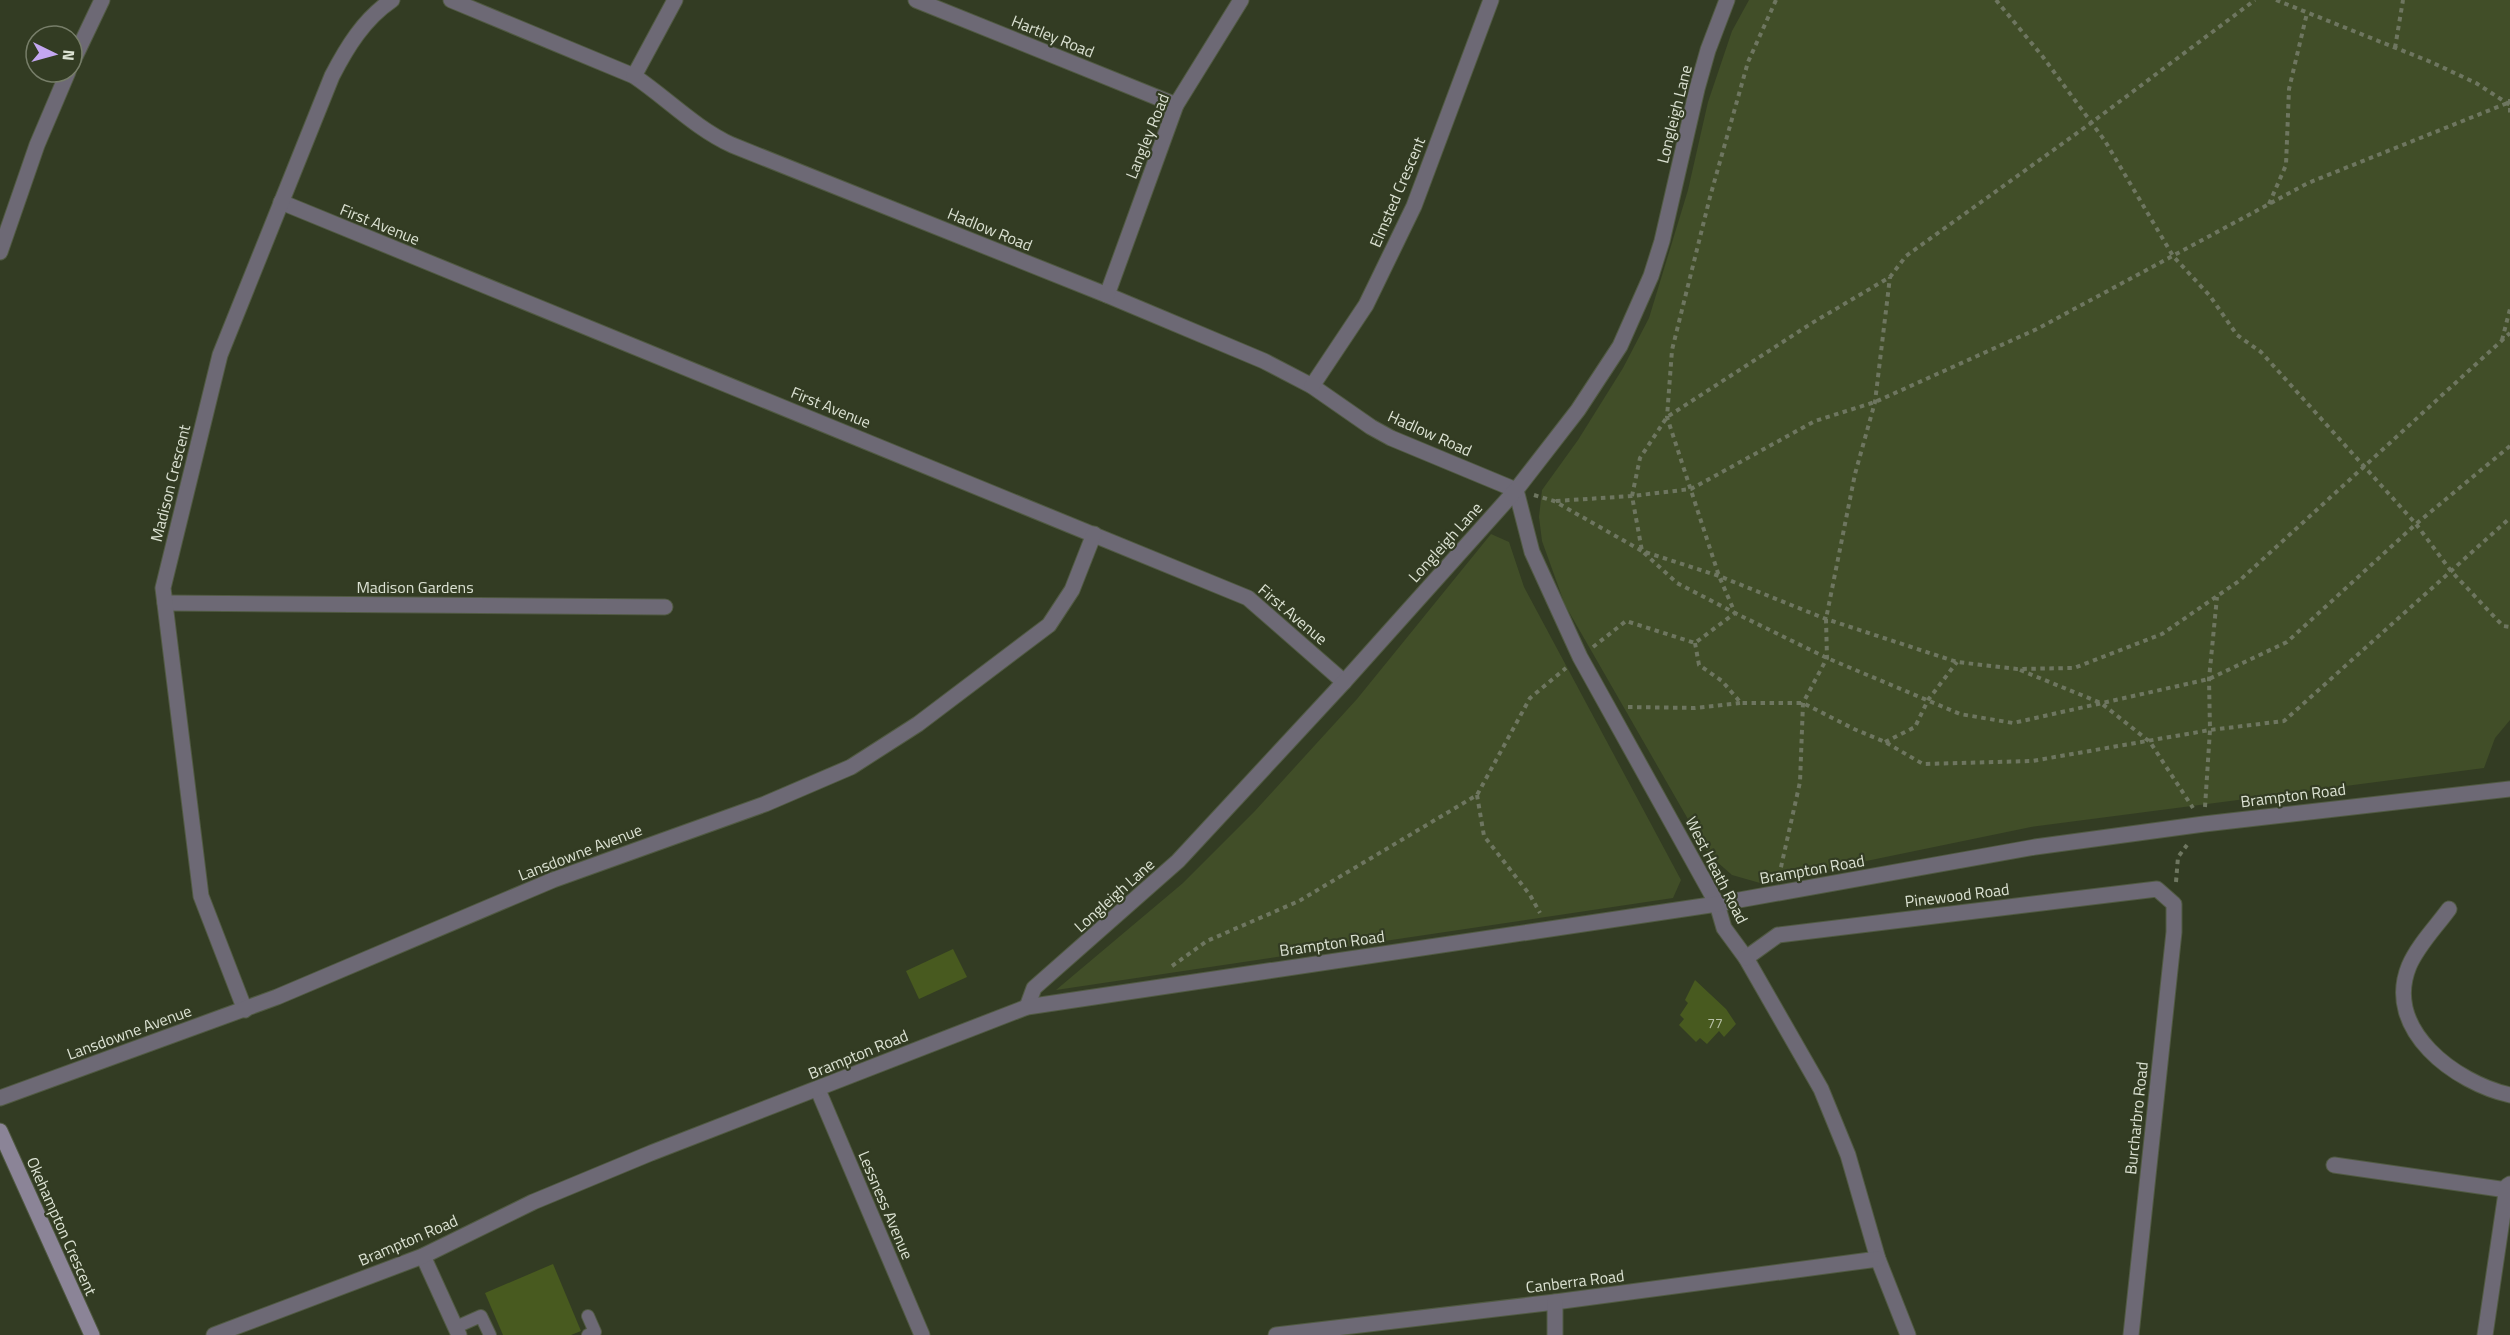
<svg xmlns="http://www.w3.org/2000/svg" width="2510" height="1335" viewBox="0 0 2510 1335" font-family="'Titillium Web',sans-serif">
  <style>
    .green { fill: #414e28 }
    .building { fill: #485a1f }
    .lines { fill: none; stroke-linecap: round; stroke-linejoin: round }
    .lane-casing { stroke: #515a43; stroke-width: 14 }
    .street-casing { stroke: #515a43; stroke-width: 17 }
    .secondary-casing { stroke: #515a43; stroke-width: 17 }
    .path { stroke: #6e7660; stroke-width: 4; stroke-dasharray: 4.5 4.5; stroke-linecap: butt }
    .lane { stroke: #6d6975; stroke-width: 12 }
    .street { stroke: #6d6975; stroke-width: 15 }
    .secondary { stroke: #8b8497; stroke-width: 15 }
    .labels { text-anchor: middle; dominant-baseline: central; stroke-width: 4.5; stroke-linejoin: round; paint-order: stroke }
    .number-label { font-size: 14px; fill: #b7c0a6 }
    .street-label { font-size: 16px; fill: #dce2d3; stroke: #333c23 }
  </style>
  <rect width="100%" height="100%" fill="#333c23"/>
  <!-- green -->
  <g class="green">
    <path d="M1749 0H2510V720L2495 738 2484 768 2031 827 1760 883 1732 875 1708 854 1565 605 1542 541 1539 517 1542 490 1578 440 1623 368 1649 318 1688 190 1708 102 1732 31Z"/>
    <path d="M1491 534 1509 542 1524 587 1681 880 1673 898 1056 990 1183 883 1254 812 1357 699Z"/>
  </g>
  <!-- building -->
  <g class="building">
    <path d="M953 949 967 977 919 999 906 971Z"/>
    <path d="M1695 980 1726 1009 1736 1024 1724 1037 1719 1031 1707 1044 1700 1038 1696 1042 1679 1025 1684 1019 1680 1015 1688 1003 1685 1000Z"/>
    <path d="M553 1264 581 1331 571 1335H503L485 1293Z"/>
  </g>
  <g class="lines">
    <defs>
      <g id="lane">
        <path d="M456 1327 481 1316 490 1335"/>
        <path d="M588 1335 595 1332 588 1316"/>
      </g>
      <g id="street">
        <path d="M451 0 634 76C668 99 695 128 732 145L1107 295 1264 361 1312 386 1371 427 1391 438 1516 490"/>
        <path d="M916 0 1176 105"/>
        <path d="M72 63 102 0"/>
        <path d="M634 76 675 0"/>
        <path d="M281 202 1248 598 1344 682"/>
        <path d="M0 252 37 145 68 72"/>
        <path d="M1107 295 1176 105 1241 0"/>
        <path d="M1312 386 1366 305 1414 206 1491 0"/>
        <path d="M1516 490 1532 552 1580 657 1717 904 1724 928 1746 958 1821 1089 1848 1155 1878 1259 1908 1335"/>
        <path d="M165 603 665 607"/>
        <path d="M2449 909C2436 927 2418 945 2409 966 2383 1030 2456 1083 2510 1095"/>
        <path d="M1746 958 1778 935 2157 889 2174 904V932L2131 1335"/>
        <path d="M1027 1007 1034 988 1178 861 1344 682 1516 490 1578 410 1620 346 1651 276 1662 241 1697 89 1708 50 1727 0"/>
        <path d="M245 1010 201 896 163 588 220 355 332 76C347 47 364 19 392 0"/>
        <path d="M818 1090 922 1335"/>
        <path d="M0 1098 277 997 553 880 765 804 851 767 918 724 1049 625 1072 590 1094 534"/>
        <path d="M2334 1165 2507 1190"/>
        <path d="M423 1256 459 1335"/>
        <path d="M214 1335 423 1256 533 1202 651 1153 1027 1007 1717 904 2035 847 2204 824 2510 789"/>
        <path d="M1276 1335 1555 1302 1878 1259"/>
        <path d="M1555 1335V1302"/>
        <path d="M2485 1335 2507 1186 2510 1184"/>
      </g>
      <path id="secondary" d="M0 1131 92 1335"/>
    </defs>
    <!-- lane casing -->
    <use href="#lane" class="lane-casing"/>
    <!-- street casing -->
    <use href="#street" class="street-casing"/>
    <!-- secondary casing -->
    <use href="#secondary" class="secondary-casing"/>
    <!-- path -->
    <g class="path">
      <path d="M1776 0 1748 62 1710 197 1672 350 1667 417 1719 576 1735 613 1827 658 1960 714 2013 723 2209 679 2287 642 2416 524 2510 446"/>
      <path d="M1996 0 2043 57 2105 141 2173 256 2210 296 2237 335 2261 352 2416 524 2451 571 2503 626 2510 627"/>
      <path d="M2276 0 2431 62 2476 83 2510 105"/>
      <path d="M2395 48 2403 0"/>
      <path d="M2510 99V113"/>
      <path d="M2269 204 2286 165 2289 89 2307 13"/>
      <path d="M2502 340 2510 309"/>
      <path d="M1534 495 1554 501 1642 551 1719 576 1826 619 1957 662 2017 669 2074 668 2162 634 2239 581 2510 333"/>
      <path d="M1556 501 1632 496 1691 489 1815 421 1875 402 2037 329 2308 183 2510 102"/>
      <path d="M1695 643 1699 665 1722 681 1741 703H1803L1854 729 1885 742 1923 764 2032 761 2210 730 2284 721 2510 518"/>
      <path d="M1593 647 1626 621 1695 643 1735 613 1677 583 1642 551 1632 496 1640 458 1667 417 1812 323 1890 277 1906 256 2091 123 2255 0"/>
      <path d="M2020 670 2101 703 2150 742 2193 808"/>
      <path d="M1628 707 1695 708 1740 703"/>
      <path d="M1885 742 1915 727 1928 700 1957 662"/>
      <path d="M1477 795 1484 836 1530 895 1540 913"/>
      <path d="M2205 807 2210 730 2209 679 2217 597"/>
      <path d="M1779 876 1800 782 1803 703 1827 658 1826 619 1855 474 1875 402 1890 277"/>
      <path d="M2176 882 2178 857 2187 845"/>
      <path d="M1172 966 1207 941 1299 901 1477 795 1530 698 1566 668"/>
    </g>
    <!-- lane -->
    <use href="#lane" class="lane"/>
    <!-- street -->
    <use href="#street" class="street"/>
    <!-- secondary -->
    <use href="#secondary" class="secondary"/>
  </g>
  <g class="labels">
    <!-- number labels -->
    <g class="number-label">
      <text x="1715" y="1022">77</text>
    </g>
    <!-- street labels -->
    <g class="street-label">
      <text transform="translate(1053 36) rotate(22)">Hartley Road</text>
      <text transform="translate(1674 114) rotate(-76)">Longleigh Lane</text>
      <text transform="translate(1147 136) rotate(-68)">Langley Road</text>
      <text transform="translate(1397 192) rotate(-67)">Elmsted Crescent</text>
      <text transform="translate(380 224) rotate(22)">First Avenue</text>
      <text transform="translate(990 229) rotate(22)">Hadlow Road</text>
      <text transform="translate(831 407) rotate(22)">First Avenue</text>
      <text transform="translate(1430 433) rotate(24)">Hadlow Road</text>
      <text transform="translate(170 483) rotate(-76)">Madison Crescent</text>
      <text transform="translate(1445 542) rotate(-48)">Longleigh Lane</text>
      <text x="415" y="587">Madison Gardens</text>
      <text transform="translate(1293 614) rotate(40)">First Avenue</text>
      <text transform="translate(2293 795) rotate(-7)">Brampton Road</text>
      <text transform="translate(580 852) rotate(-21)">Lansdowne Avenue</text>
      <text transform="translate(1812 869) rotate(-10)">Brampton Road</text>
      <text transform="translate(1717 870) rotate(63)">West Heath Road</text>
      <text transform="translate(1114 895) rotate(-42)">Longleigh Lane</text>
      <text transform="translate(1957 895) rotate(-7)">Pinewood Road</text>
      <text transform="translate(1332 943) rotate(-8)">Brampton Road</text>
      <text transform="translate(129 1032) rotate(-20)">Lansdowne Avenue</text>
      <text transform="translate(858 1054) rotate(-22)">Brampton Road</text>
      <text transform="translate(2136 1118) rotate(-84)">Burcharbro Road</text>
      <text transform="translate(886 1205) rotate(67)">Lessness Avenue</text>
      <text transform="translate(62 1226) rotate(66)">Okehampton Crescent</text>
      <text transform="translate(408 1240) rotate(-23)">Brampton Road</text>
      <text transform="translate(1575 1281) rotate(-7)">Canberra Road</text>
    </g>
  </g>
  <!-- north arrow -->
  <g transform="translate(54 54) rotate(95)"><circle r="28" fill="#333c23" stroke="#777e69" stroke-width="1.5"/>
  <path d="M0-4.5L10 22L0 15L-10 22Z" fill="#c4a7f1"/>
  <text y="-9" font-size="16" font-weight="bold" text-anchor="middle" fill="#dce2d3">N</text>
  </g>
</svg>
